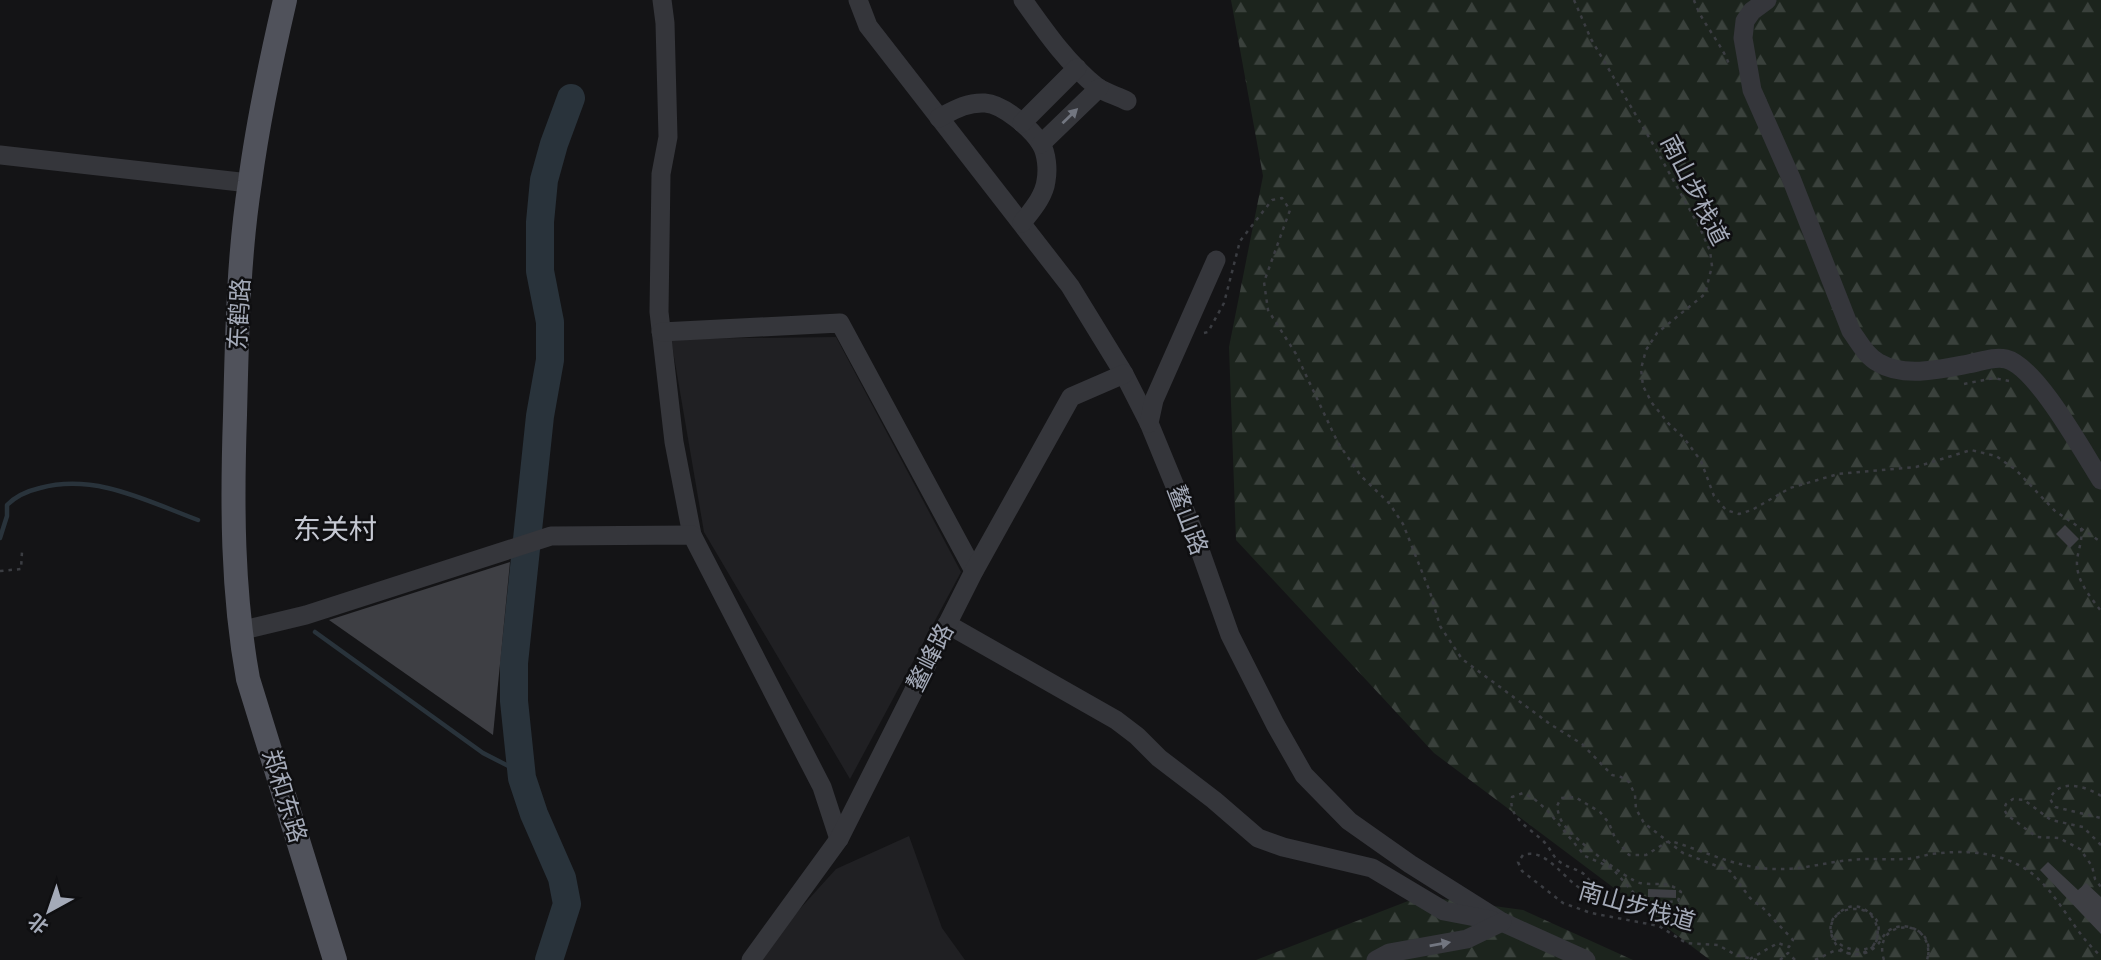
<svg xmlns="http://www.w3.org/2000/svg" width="2101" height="960" viewBox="0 0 2101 960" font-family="Poppins,'Noto Sans SC',sans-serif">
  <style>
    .built { fill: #202023 }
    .forest { fill: url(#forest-firs) }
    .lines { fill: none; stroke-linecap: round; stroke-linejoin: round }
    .stream { stroke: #29333b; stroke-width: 4.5 }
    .river { stroke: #29333b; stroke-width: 28 }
    .building { fill: #3e3f44 }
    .path { stroke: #3b3d42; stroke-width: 2.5; stroke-dasharray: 3.5 5; stroke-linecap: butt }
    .minor { stroke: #35363b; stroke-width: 19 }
    .major { stroke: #50525b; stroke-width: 24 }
    .path-bridge { stroke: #3b3d42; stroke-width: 2.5; stroke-dasharray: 3.5 5; stroke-linecap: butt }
    .oneway { fill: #727680 }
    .labels { text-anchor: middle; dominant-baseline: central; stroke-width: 5; stroke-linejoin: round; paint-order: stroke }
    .street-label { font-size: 24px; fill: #a4aab8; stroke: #0f0f11 }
    .quarter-label { font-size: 28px; fill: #c6c9d3; stroke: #0f0f11 }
  </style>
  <defs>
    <pattern id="forest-firs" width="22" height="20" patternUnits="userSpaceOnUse" patternTransform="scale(1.75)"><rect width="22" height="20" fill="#1c241d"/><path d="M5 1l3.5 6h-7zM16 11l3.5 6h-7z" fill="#3a413c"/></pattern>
  </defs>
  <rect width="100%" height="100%" fill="#141416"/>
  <!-- built -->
  <g class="built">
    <path d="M836 337 961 572 850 779 704 532 671 339Z"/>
    <path d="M909 836 942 928 965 960H757L770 942 836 869Z"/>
  </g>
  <!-- forest -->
  <g class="forest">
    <path d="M1231 0H2101V960H1710L1434 753 1236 540 1229 347 1263 176Z"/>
    <path d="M1421 896 1523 910 1633 960H1256Z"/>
  </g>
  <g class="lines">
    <!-- stream -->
    <g class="stream">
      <path d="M0 538 7 516V505C17 495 27 491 40 488 95 473 147 501 198 520"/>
      <path d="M315 632 483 753 522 773"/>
    </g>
    <!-- river -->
    <path class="river" d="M549 960 567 904 562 878 534 814 522 778 514 701V663L540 416 550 360V322L540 271V222L544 180 554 144 571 98"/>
  </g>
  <!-- building -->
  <g class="building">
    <path d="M2065 525 2079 539 2070 548 2056 534Z"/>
    <path d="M510 562 493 735 329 620Z"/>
    <path d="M2048 862 2078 890 2086 883 2101 897V934L2040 870Z"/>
    <path d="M1648 889 1676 890V898L1648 897Z"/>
  </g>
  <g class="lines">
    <!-- path -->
    <g class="path">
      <path d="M1574 0 1591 39 1657 151 1700 228 1710 251 1712 266 1705 294 1657 333 1646 350 1641 369 1643 386 1652 403 1668 423 1684 438 1701 461 1714 496 1726 510 1739 514 1752 510 1790 488 1838 474 1916 467 1971 450 1996 456 2016 470 2055 511 2101 542"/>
      <path d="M1694 0C1701 22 1720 41 1729 64"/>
      <path d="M1204 333 1208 332 1224 303 1240 241 1272 200 1282 198 1290 210 1264 282 1268 310 1296 354 1338 443 1361 476 1389 503 1403 524 1430 592 1440 626 1462 659 1550 724 1582 744 1612 775 1621 777 1629 782 1635 795 1636 809 1644 823 1683 853 1730 871 1750 898 1763 908 1793 940 1789 947 1778 943 1748 960"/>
      <path d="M1964 384 1994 378 2009 381"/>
      <path d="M2081 528C2083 541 2078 549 2077 561 2076 581 2090 596 2101 611"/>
      <path d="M0 571 21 569 22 552"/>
      <path d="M2101 796C2086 786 2058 778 2050 799L2055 807 2101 818"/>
      <path d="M2101 845 2083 827 2051 820 2024 800 2013 799 2006 804 2004 809 2007 815 2037 837 2059 838 2080 849 2092 866 2095 879 2101 887"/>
      <path d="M1757 960 1736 955 1718 945 1686 943 1659 926 1591 913 1563 903 1522 871 1518 862 1523 855C1547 847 1564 881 1586 892L1591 889C1590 869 1572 871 1560 862 1553 857 1551 850 1546 844 1534 830 1507 819 1512 797L1523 793 1533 798 1547 810 1585 856 1612 868 1640 900 1651 904 1678 901 1681 892C1668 880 1655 886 1640 883 1627 880 1573 838 1565 826 1560 820 1558 813 1557 806L1561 798 1575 797 1600 812 1609 823 1615 838 1629 855H1646L1667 842H1674C1709 853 1740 869 1777 869 1802 870 1826 862 1851 860 1869 858 1887 860 1904 859 1913 859 1922 856 1931 854 1963 850 1996 851 2024 868 2056 887 2073 933 2101 956"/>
      <path d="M1780 960 1788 953 1795 960"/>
      <path d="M1815 960 1836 950C1843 951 1850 955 1857 954 1899 949 1869 886 1839 913 1816 933 1847 960 1873 946"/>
      <path d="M1884 960C1870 916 1940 917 1927 960"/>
    </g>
    <!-- minor -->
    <g class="minor">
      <path d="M662 0 665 23 668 137 661 174 659 312 674 442 692 535"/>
      <path d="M858 0 868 26 1070 286 1124 374 1149 423 1191 525 1230 635 1275 724 1304 775 1349 821 1410 864 1502 922 1586 960"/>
      <path d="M1023 0C1045 31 1067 63 1097 87 1106 93 1117 96 1127 101"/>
      <path d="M1767 0 1752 11 1745 21 1743 38 1752 90 1791 178 1851 331C1859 342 1866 356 1879 363 1904 378 1942 369 1968 364 1980 362 1994 356 2006 359 2036 366 2083 452 2101 480"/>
      <path d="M939 118C954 110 967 102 985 103 1003 104 1032 129 1041 144 1047 154 1048 170 1046 181 1044 197 1031 211 1022 223"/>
      <path d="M1022 123 1077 68"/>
      <path d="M1041 144 1099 88"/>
      <path d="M0 155 249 183"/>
      <path d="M661 332 840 323 974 571"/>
      <path d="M1149 423 1154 400 1216 260"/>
      <path d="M947 624 1116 720 1137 736 1159 758 1214 800 1258 838 1283 847 1372 868 1444 911 1491 920"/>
      <path d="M239 631 306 615 551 536 692 535 822 787 839 839"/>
      <path d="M751 960 839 839 974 571 1071 397 1124 374"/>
      <path d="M1376 960 1389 953 1467 939 1502 922"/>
    </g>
    <!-- major -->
    <path class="major" d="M285 0C271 60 258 121 250 182 238 259 237 337 235 415 232 503 232 591 248 679L335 960"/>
    <!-- path-bridge -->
    <path class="path-bridge" d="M1873 946C1901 899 1815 897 1833 939 1840 956 1861 959 1874 948 1880 944 1882 936 1888 931 1910 917 1934 936 1927 960"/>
  </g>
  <!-- one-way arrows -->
  <defs><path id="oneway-solid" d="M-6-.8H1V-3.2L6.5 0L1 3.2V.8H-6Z" transform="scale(1.75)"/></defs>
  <g class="oneway">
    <use href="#oneway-solid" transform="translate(1070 116) rotate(-44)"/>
    <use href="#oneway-solid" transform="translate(1440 944) rotate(-10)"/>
  </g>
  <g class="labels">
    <!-- street labels -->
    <g class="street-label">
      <text transform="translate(1695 190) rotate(63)">南山步栈道</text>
      <text transform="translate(239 314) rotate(-87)">东鹤路</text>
      <text transform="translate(1188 520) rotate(69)">鳌山路</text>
      <text transform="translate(930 657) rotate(-63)">鳌峰路</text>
      <text transform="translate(285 796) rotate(73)">郑和东路</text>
      <text transform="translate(1637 906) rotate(16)">南山步栈道</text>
    </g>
    <!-- quarter labels -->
    <g class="quarter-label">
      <text x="335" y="529">东关村</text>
    </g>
  </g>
  <!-- north arrow -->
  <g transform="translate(49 911) rotate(220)" stroke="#0f0f11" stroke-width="5" paint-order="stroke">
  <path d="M0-5L12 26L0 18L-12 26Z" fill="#a4aab8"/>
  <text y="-10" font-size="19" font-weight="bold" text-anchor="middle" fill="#a4aab8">北</text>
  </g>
</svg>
